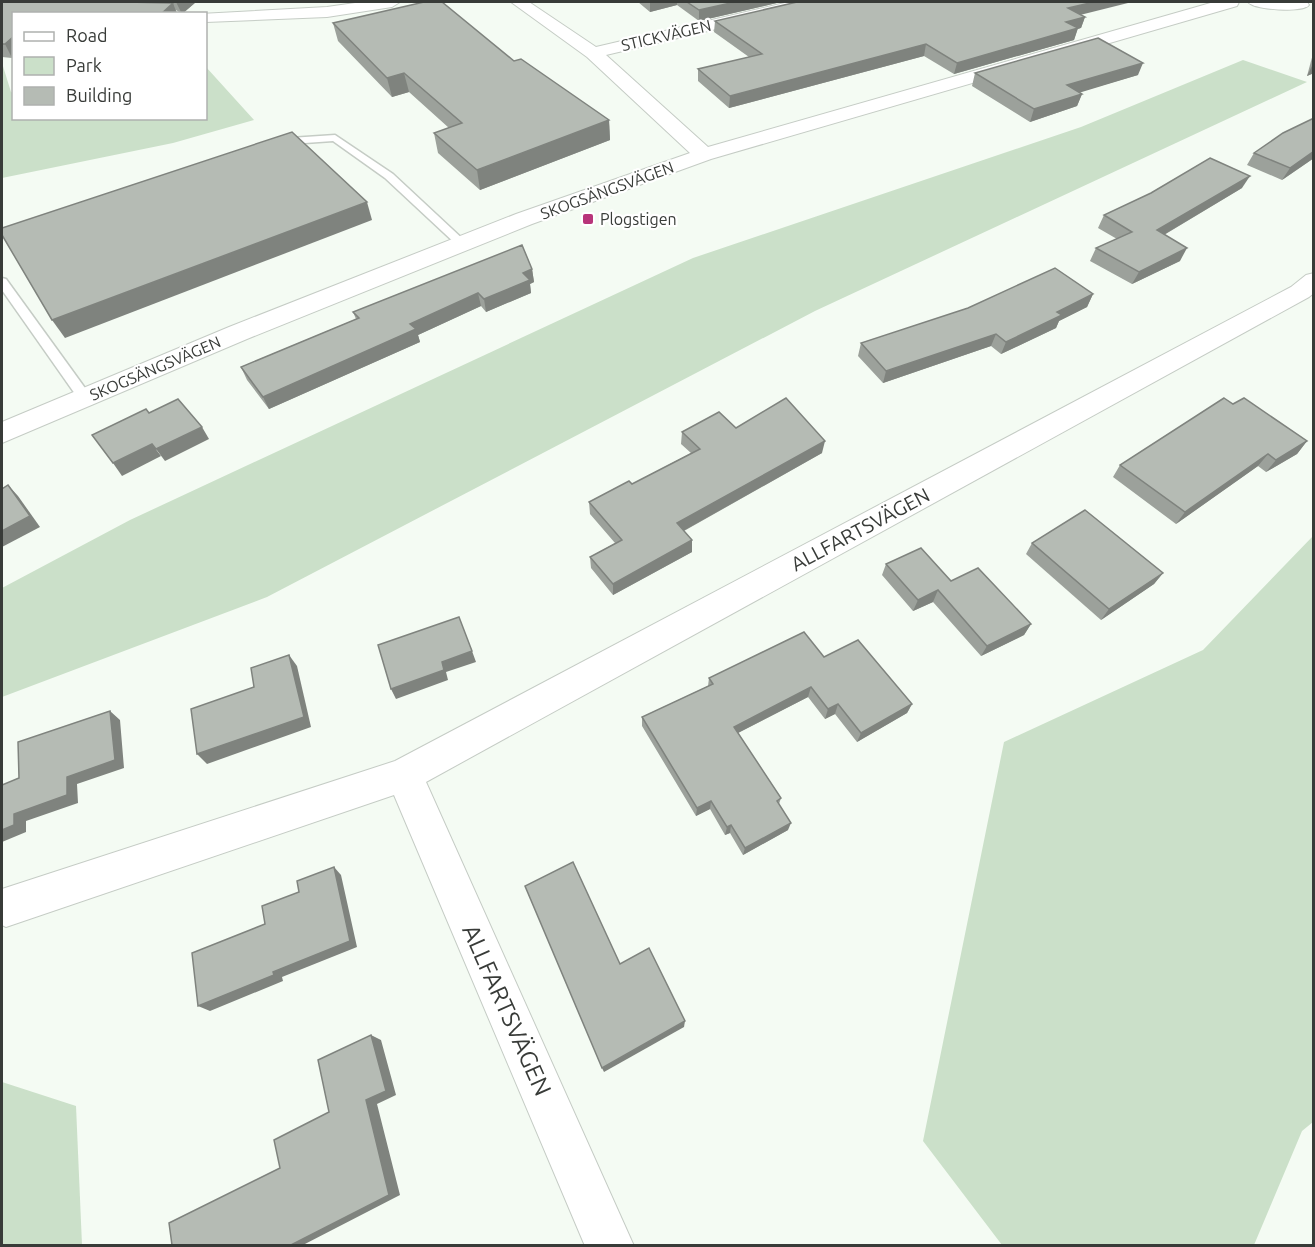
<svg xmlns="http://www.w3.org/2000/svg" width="1315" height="1247" viewBox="0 0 1315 1247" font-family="Ubuntu,sans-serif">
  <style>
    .green { fill: #cbe0c9 }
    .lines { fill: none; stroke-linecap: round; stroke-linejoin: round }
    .lane-casing { stroke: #c5ccc5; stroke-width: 3 }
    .street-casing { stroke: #c5ccc5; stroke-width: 2 }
    .lane { fill: #fff; fill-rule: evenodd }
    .street { fill: #fff; fill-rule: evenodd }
    .wall { fill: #9ca19b }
    .shaded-wall { fill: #7f837e }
    .building { fill: #b5bbb4; stroke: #7f837e; stroke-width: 1.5 }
    .poi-dot { fill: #b8347a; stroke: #fff; stroke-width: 2 }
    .labels { text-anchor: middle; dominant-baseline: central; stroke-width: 4.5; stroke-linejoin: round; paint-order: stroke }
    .far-street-label { font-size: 16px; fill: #383b38; stroke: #fff }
    .far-poi-label { font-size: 16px; fill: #383b38; stroke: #fff; text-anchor: start }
    .street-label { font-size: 20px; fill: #383b38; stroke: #fff }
    .near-street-label { font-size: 24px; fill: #383b38; stroke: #fff }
  </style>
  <rect width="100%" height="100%" fill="#f4fbf3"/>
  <!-- green -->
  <g class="green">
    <path d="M1243 60 1307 82 815 311 267 597 2 697V588L130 520 693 258 1081 127Z"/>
    <path d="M2 63 11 92 13 93 14 118H206V67L254 120 173 143 2 178Z"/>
    <path d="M1313 536V1122L1302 1131 1254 1245H1002L923 1141 1004 742 1203 650Z"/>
    <path d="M2 1082 76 1106 82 1245H2Z"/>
  </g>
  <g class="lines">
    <defs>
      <g id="lane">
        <path d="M335 135 393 174 466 242V246H458L385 178 333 141 291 144 280 147 275 144 290 138Z"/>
        <path d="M2 278 6 279 90 395 92 398 90 401H80L2 290Z"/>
      </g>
      <g id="street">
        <path d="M362 2H400L392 7 327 17 206 22V14H200L327 7Z"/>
        <path d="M511 2H529L596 47 789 2H816L814 6 606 55 708 147 1214 2H1239L1237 6 711 159 532 224 247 339 2 443V422L229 327 516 214 690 153 587 57Z"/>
        <path d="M1248 2H1307L1309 5C1303 13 1254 10 1248 2Z"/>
        <path d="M1314 273V293L1309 297 426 782 634 1246H585L394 795 6 927 2 925V889L395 761 1291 287 1306 275Z"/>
      </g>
    </defs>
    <!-- lane casing -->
    <use href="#lane" class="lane-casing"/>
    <!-- street casing -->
    <use href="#street" class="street-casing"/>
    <!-- lane -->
    <use href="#lane" class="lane"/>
    <!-- street -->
    <use href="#street" class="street"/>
  </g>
  <!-- wall -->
  <g class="wall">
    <path d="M2 2H149H137H196L182 14 176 10 177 14H14V56L12 58 2 57Z"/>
    <path d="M638 2H781L699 21 677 5 650 12Z"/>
    <path d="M1081 15 1085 17 1081 28H1078L1074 40 954 74 924 56 729 108 698 81V69L749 57 714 32 715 21Z"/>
    <path d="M333 23 514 61 609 120 610 140 480 190 438 153 434 133 449 128 409 92 392 97 338 41Z"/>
    <path d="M1314 50V73L1307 76Z"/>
    <path d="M975 73 1138 75 1079 92 1082 94 1077 106 1030 122 972 86Z"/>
    <path d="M1254 153 1314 158 1282 180 1247 165Z"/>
    <path d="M1242 188 1164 235 1180 261 1132 284 1090 261 1096 248 1117 239 1098 228 1104 215Z"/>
    <path d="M532 269 534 282 530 284 531 293 486 312 481 306 418 335 420 342 269 409 247 380 241 367 356 319 353 312Z"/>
    <path d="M1093 294 1087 307 1059 321 1056 328 1001 354 991 346 883 383 858 356 861 343Z"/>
    <path d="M1233 404 1307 441 1297 454 1266 472 1258 466 1176 524 1113 477 1120 465Z"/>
    <path d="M736 428 822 453 684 531 692 540V552L613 595 591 568 590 557 615 543 590 514 589 502 632 484 691 453 681 444 682 432Z"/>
    <path d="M1032 543 1163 573 1154 584 1101 620 1026 554Z"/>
    <path d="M886 564 951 581 1031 624 1024 635 981 656 933 602 913 611 882 575Z"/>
    <path d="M824 657 912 704 907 713 857 742 835 714 825 719 808 697 738 733 781 798 779 804 788 830 743 855 730 833 725 835 710 809 696 816 642 726V717L708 686 709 678Z"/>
  </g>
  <!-- shaded-wall -->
  <g class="shaded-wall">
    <path d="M176 2H196L182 14Z"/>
    <path d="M650 2H677V5L650 12Z"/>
    <path d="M735 2H781L699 21V10Z"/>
    <path d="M1094 2H1132L1064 19 1068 8Z"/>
    <path d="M173 3 177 14H161Z"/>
    <path d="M1085 17 1081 28 1062 33 1066 22Z"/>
    <path d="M1078 28 1074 40 954 74 957 63Z"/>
    <path d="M14 36V56L12 58 5 44Z"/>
    <path d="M926 44 924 56 729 108 730 96Z"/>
    <path d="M1143 63 1138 75 1062 98 1067 85Z"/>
    <path d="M1313 64 1314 73 1307 76Z"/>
    <path d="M404 73 409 92 392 97 387 78Z"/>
    <path d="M1082 94 1077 106 1030 122 1034 109Z"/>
    <path d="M609 120 610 140 480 190 477 170Z"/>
    <path d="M1314 151V158L1282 180 1290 168Z"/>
    <path d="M1250 176 1242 188 1150 243 1157 230Z"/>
    <path d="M367 202 372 220 65 338 52 320Z"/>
    <path d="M1187 248 1180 261 1132 284 1139 272Z"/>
    <path d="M532 269 534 282 530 284 531 293 486 312 484 299 523 273Z"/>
    <path d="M478 293 481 306 418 335 420 342 269 409 263 397 410 324Z"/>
    <path d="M1093 294 1087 307 1059 321 1056 328 1001 354 1006 342 1057 312Z"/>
    <path d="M996 334 991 346 883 383 886 371Z"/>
    <path d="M202 427 209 439 165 461 156 449Z"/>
    <path d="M825 441 822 453 676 535 677 523Z"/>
    <path d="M1307 441 1297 454 1266 472 1276 460Z"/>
    <path d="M152 444 161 456 122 476 113 463Z"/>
    <path d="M1268 454 1258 466 1176 524 1185 512Z"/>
    <path d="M8 485 18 496 40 527 2 547V531Z"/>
    <path d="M692 540V552L613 595V584Z"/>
    <path d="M1163 573 1154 584 1101 620 1109 609Z"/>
    <path d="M938 590 933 602 913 611 918 600Z"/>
    <path d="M1031 624 1024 635 981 656 987 646Z"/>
    <path d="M472 651 476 662 446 672 448 680 396 699 391 689 442 662Z"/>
    <path d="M289 655 297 666 311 727 207 764 197 754Z"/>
    <path d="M811 687 808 697 732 736 734 727Z"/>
    <path d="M838 704 835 714 825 719 828 709Z"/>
    <path d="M912 704 907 713 857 742 861 733Z"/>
    <path d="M110 711 120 720 124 768 77 784 78 803 26 821V832L2 842V830L14 814 67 777Z"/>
    <path d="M711 801 710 809 696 816 697 808Z"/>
    <path d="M791 823 788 830 743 855 745 848Z"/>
    <path d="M731 825 730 833 725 835 727 827Z"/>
    <path d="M334 867 341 875 357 947 282 977 283 981 210 1011 198 1006 273 972Z"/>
    <path d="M685 1021 684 1027 604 1072 602 1068Z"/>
    <path d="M371 1035 381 1040 396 1095 377 1104 400 1195 303 1245H291L366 1100Z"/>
  </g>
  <!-- building -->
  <g class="building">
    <path d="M2 2H125L173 3 161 14H14V36L5 44H2Z"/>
    <path d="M424 2H442L514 61 521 59 609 120 477 170 434 133 462 123 404 73 387 78 333 23Z"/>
    <path d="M687 2H735L699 10Z"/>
    <path d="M797 2H1094L1068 8 1085 17 1066 22 1078 28 957 63 926 44 730 96 698 69 762 54 715 21Z"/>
    <path d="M1098 38 1143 63 1067 85 1082 94 1034 109 975 73Z"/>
    <path d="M1314 118V151L1290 168 1254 153 1283 133Z"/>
    <path d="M292 132 367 202 52 320 2 235V228Z"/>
    <path d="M1210 158 1250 176 1157 230 1187 248 1139 272 1096 248 1132 232 1104 215 1151 193Z"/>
    <path d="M522 245 532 269 523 273 530 280 484 299 478 293 410 324 416 329 263 397 241 367 359 318 353 312Z"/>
    <path d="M1055 268 1093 294 1057 312 1062 315 1006 342 996 334 886 371 861 343 968 308Z"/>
    <path d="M786 398 825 441 677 523 692 540 613 584 590 557 622 540 589 502 629 481 632 484 700 449 682 432 719 412 736 428Z"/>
    <path d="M1224 398 1233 404 1244 398 1307 441 1276 460 1268 454 1185 512 1120 465Z"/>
    <path d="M178 399 202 427 156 449 152 444 113 463 92 435 146 409 149 413Z"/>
    <path d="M8 485 30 516 2 531V489Z"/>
    <path d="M1085 510 1163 573 1109 609 1032 543Z"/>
    <path d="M921 548 951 581 978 568 1031 624 987 646 938 590 918 600 886 564Z"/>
    <path d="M459 617 472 651 442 662 444 670 391 689 378 645Z"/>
    <path d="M804 632 824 657 858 640 912 704 861 733 838 704 828 709 811 687 734 727 781 798 777 801 791 823 745 848 731 825 727 827 711 801 697 808 642 717 713 684 709 678Z"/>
    <path d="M289 655 304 717 197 754 191 709 254 687 251 668Z"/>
    <path d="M110 711 115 760 67 777V795L14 814V825L2 830V785L19 778 18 742Z"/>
    <path d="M573 862 620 964 649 948 685 1021 602 1068 525 886Z"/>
    <path d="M334 867 350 941 273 972 274 975 198 1006 192 953 265 924 262 906 299 892 297 881Z"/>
    <path d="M371 1035 386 1091 366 1100 389 1195 291 1245H172L169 1223 280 1168 274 1140 329 1112 318 1060Z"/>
  </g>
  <!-- markers -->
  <rect class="poi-dot" x="582" y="213" width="12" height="12" rx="3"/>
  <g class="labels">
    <!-- far-street labels -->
    <g class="far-street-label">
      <text transform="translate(666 35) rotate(-13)">STICKVÄGEN</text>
      <text transform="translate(607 190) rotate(-20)">SKOGSÄNGSVÄGEN</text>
      <text transform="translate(155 368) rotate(-23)">SKOGSÄNGSVÄGEN</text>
    </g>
    <!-- far-poi labels -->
    <g class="far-poi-label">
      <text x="600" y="219">Plogstigen</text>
    </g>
    <!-- street labels -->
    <g class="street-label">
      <text transform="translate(860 529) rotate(-28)">ALLFARTSVÄGEN</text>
    </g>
    <!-- near-street labels -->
    <g class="near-street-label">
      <text transform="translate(507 1010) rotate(66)">ALLFARTSVÄGEN</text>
    </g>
  </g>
  <!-- border -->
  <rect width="1315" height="1247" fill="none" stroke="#383b38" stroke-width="6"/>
  <!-- legend -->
  <rect x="12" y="12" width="195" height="108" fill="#ffffff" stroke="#afb1af" stroke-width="1.5"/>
  <rect x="24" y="32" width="30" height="9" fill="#ffffff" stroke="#afb1af" stroke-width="1.5"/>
  <text x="66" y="42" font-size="18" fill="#383b38">Road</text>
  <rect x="24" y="57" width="30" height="18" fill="#cbe0c9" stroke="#afb1af" stroke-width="1.5"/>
  <text x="66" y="72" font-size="18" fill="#383b38">Park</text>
  <rect x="24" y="87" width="30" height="18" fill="#b5bbb4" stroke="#afb1af" stroke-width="1.5"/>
  <text x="66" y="102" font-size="18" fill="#383b38">Building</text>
</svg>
